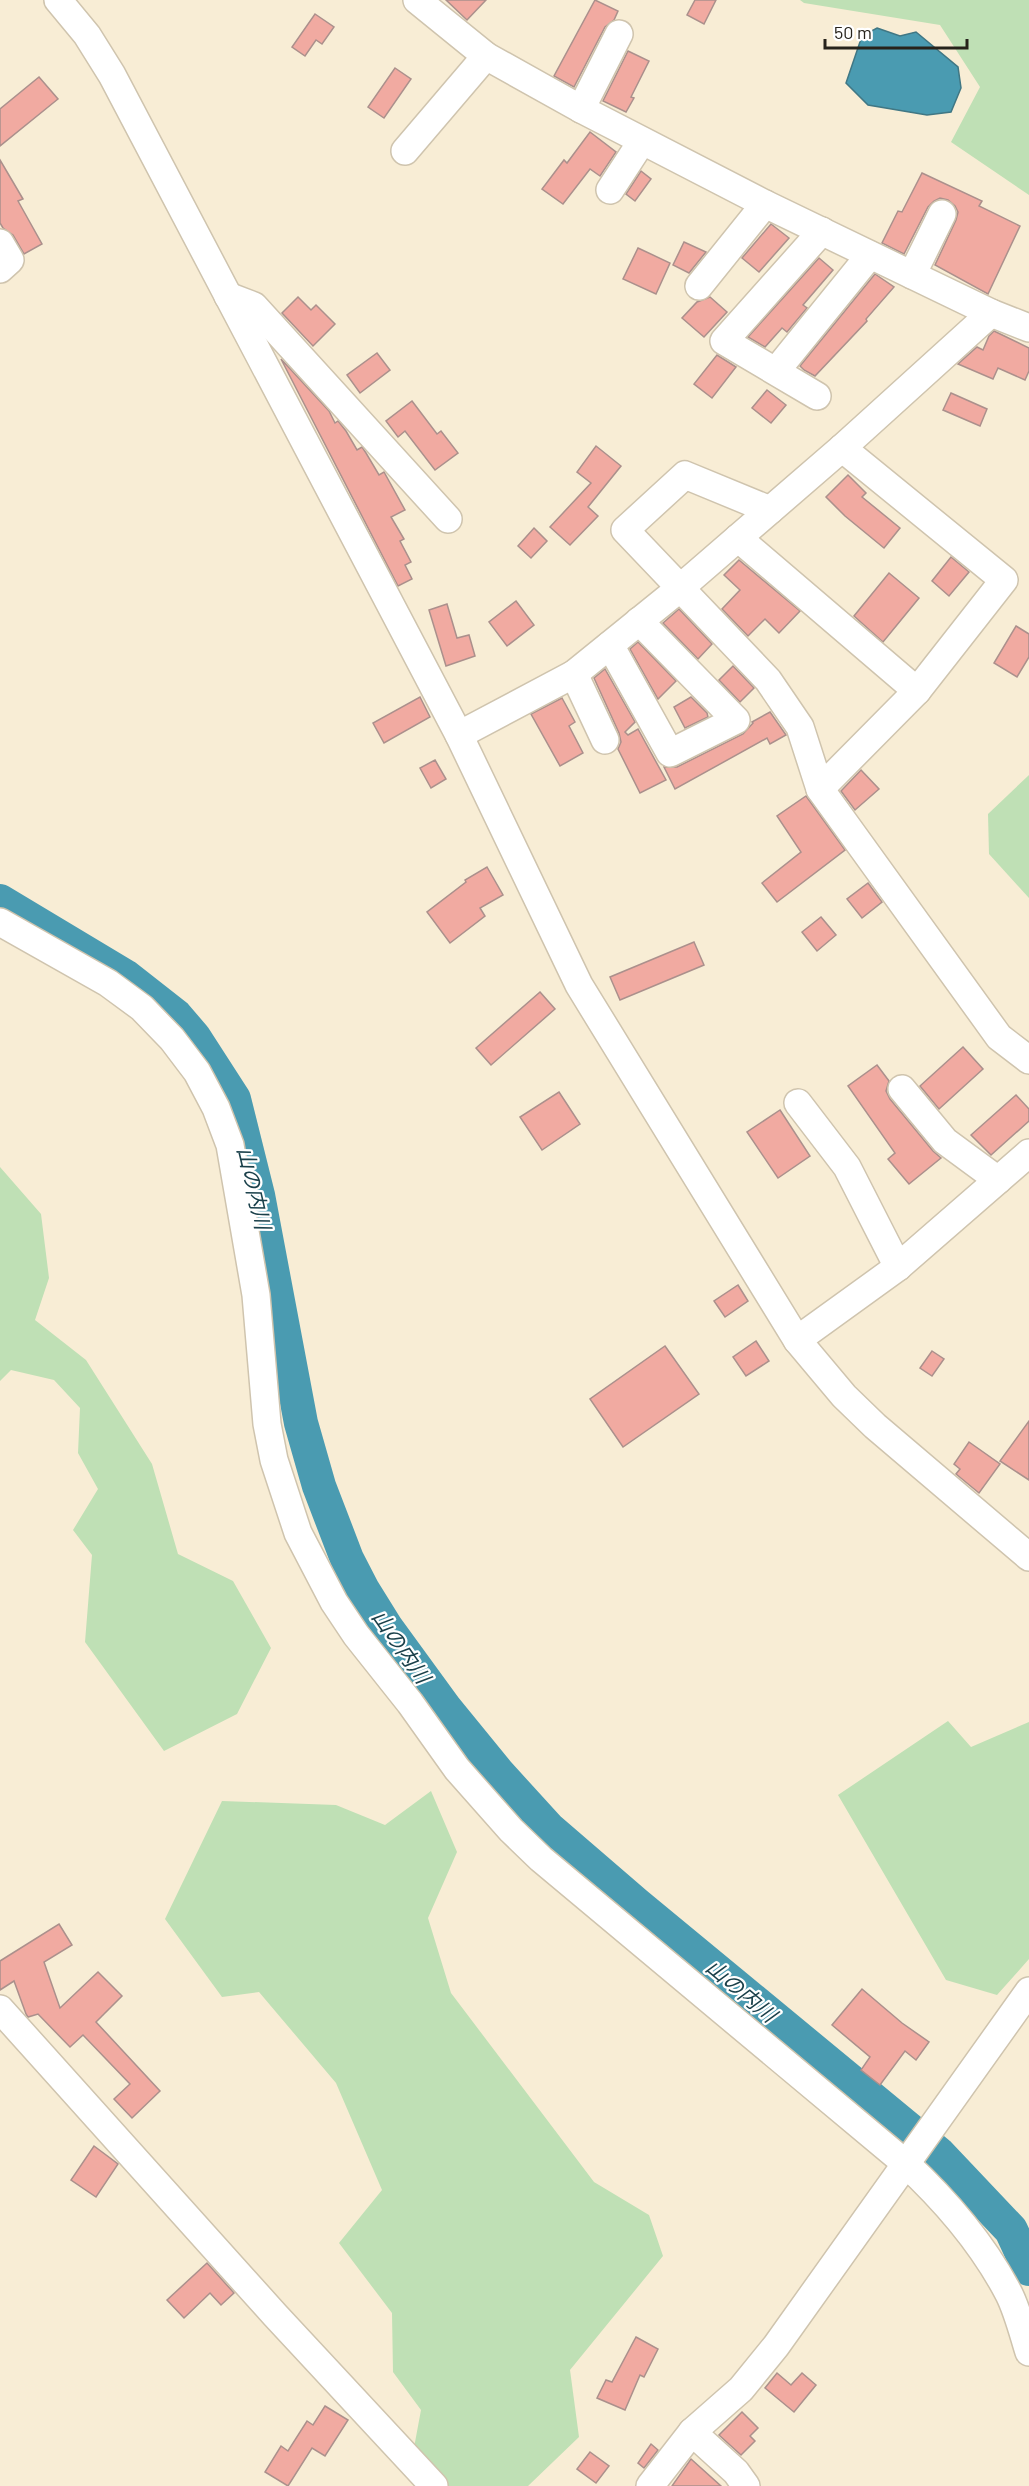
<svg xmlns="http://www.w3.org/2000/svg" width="1029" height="2486" viewBox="0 0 1029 2486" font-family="Barlow,'Noto Sans JP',sans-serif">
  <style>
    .green { fill: #bfe0b5 }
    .water { fill: #4a9bb1; stroke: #407784; stroke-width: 1.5 }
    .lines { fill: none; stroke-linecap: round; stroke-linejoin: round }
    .river { stroke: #4a9bb1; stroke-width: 34 }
    .building { fill: #f1aaa1; stroke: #ab908c; stroke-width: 1.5 }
    .minor-casing { stroke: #cfc4ae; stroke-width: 30 }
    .minor { stroke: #fff; stroke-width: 27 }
    .labels { text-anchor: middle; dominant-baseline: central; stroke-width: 4.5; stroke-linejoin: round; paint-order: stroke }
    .water-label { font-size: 21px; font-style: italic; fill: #1a404a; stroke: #fff }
  </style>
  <rect width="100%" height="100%" fill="#f8edd5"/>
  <!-- green -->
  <g class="green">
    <path d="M800 0H1029V195L951 142 980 87 940 25 804 3Z"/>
    <path d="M1029 775V898L989 854 988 814Z"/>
    <path d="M0 1167 41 1214 49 1278 35 1320 86 1360 152 1464 178 1554 233 1581 271 1648 237 1714 164 1751 85 1642 92 1555 73 1530 98 1489 78 1453 80 1408 54 1380 11 1370 0 1381Z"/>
    <path d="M948 1721 971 1747 1029 1722V1959L997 1995 946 1980 838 1795Z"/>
    <path d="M431 1791 457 1852 428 1918 451 1993 594 2182 649 2215 663 2256 570 2370 579 2437 528 2486H448L413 2453 421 2410 393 2372 392 2313 339 2243 382 2190 336 2083 259 1992 222 1997 165 1919 222 1801 336 1805 385 1825Z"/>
  </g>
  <!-- water -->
  <path class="water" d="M877 28 900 36 916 32 958 67 961 88 951 112 927 115 868 105 846 83 862 36Z"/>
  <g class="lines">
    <!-- river -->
    <path class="river" d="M0 901 125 976 176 1016 194 1037 234 1099 258 1195 301 1423 319 1486 347 1559 363 1590 386 1627 445 1708 498 1773 549 1829 636 1904 938 2153 1011 2230 1029 2269"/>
  </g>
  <!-- building -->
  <g class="building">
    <path d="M446 0H486L467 20Z"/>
    <path d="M595 0 618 11 614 20 605 27 574 87 554 76Z"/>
    <path d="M695 0H716L704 24 687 15Z"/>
    <path d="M315 14 334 27 322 44 316 40 305 56 292 47Z"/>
    <path d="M628 51 649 61 631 97 634 98 626 112 603 101Z"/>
    <path d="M395 68 411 79 384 118 368 107Z"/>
    <path d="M39 77 58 99 0 146V109Z"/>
    <path d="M590 132 616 152 600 176 590 169 563 204 542 189 564 160 567 163Z"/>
    <path d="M0 160 23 199 18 201 42 244 24 254 13 235 3 228 0 223Z"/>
    <path d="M641 171 651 179 635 201 626 194Z"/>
    <path d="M922 173 982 201 979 206 1020 226 988 294 935 265 956 220 958 212 955 206 948 200 940 198 934 201 928 207 904 254 882 243 898 211 902 212Z"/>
    <path d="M771 224 789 238 759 272 742 258Z"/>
    <path d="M684 242 706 252 689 273 673 265Z"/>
    <path d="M638 248 670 263 656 294 623 279Z"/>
    <path d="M819 258 833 270 803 305 807 308 787 332 782 328 765 347 748 337Z"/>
    <path d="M875 274 894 287 866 319 867 321 815 376 804 370 800 366Z"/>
    <path d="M298 297 311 310 316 305 335 324 313 346 282 313Z"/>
    <path d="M710 297 727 312 704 337 682 318 697 302Z"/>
    <path d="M994 331 1029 348V371L1025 380 998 368 993 379 958 364 977 347 983 350 989 336Z"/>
    <path d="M377 353 390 370 360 393 347 375Z"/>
    <path d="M717 355 736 367 712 398 694 384Z"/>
    <path d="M281 359 329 411 335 423 338 421 346 431 357 450 362 447 366 453 379 475 384 472 405 510 391 517 404 539 400 541 411 562 405 565 412 579 398 586Z"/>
    <path d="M767 390 786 405 771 423 752 408Z"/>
    <path d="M951 393 987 409 980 426 943 410Z"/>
    <path d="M412 401 437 434 441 431 458 453 435 470 405 431 398 437 386 421Z"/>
    <path d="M596 446 621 466 588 507 598 516 570 545 550 527 591 483 577 472Z"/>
    <path d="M848 475 866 493 862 497 900 528 884 548 845 516 826 497Z"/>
    <path d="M534 528 547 541 531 558 518 546Z"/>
    <path d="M951 557 969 572 949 596 932 581Z"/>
    <path d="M739 560 800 611 779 633 765 619 748 636 722 609 740 590 724 575Z"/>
    <path d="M889 573 919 598 883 642 854 616Z"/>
    <path d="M516 601 534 625 507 646 489 622Z"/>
    <path d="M447 604 457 638 469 635 475 656 446 666 429 610Z"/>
    <path d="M679 609 712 644 698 659 663 623Z"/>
    <path d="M1016 626 1029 634V657L1017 677 994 663Z"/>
    <path d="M638 642 676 681 658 699 630 649Z"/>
    <path d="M733 666 754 688 740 702 719 680Z"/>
    <path d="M605 669 635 722 625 732 628 735 638 729 666 780 640 793 618 749 621 742 619 733 594 678Z"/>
    <path d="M420 697 430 717 384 743 373 723Z"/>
    <path d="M691 697 707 713 708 717 685 728 674 707Z"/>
    <path d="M562 698 575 722 569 726 583 753 560 766 531 714Z"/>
    <path d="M770 712 786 735 770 744 767 738 675 789 664 767H677L743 734 753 723 752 722Z"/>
    <path d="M435 760 446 779 431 788 420 768Z"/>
    <path d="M861 770 879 789 855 810 841 791Z"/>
    <path d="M806 796 845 850 777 902 762 883 801 852 777 816Z"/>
    <path d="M487 867 503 895 480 908 485 916 450 943 427 912 466 882 465 880Z"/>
    <path d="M868 883 882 902 862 918 847 899Z"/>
    <path d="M821 917 836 935 817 951 802 932Z"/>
    <path d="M694 942 704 965 620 1000 610 977Z"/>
    <path d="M540 992 555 1009 491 1065 476 1048Z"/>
    <path d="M963 1047 983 1069 939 1109 920 1086Z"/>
    <path d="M877 1065 889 1081 886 1091 890 1099 933 1151 941 1158 909 1184 888 1159 895 1153 848 1086Z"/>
    <path d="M559 1092 580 1124 542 1150 520 1117Z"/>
    <path d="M1016 1095 1029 1109V1121L991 1155 971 1135Z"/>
    <path d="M780 1110 810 1156 778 1178 747 1132Z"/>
    <path d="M738 1285 748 1301 725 1317 714 1301Z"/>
    <path d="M756 1341 769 1361 746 1376 733 1357Z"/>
    <path d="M665 1346 699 1394 623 1447 590 1399Z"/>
    <path d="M932 1351 944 1359 932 1376 920 1368Z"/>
    <path d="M1029 1421V1480L1000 1461Z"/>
    <path d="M969 1442 1000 1464 979 1493 956 1474 960 1469 954 1464Z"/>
    <path d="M59 1924 72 1945 44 1962 60 2008 98 1972 122 1996 96 2022 160 2091 132 2118 114 2099 130 2084 83 2035 70 2047 38 2014 28 2017 26 2014 14 1981 0 1990V1961Z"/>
    <path d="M862 1989 902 2023 929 2042 916 2060 905 2051 880 2085 861 2070 870 2057 832 2025Z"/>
    <path d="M94 2146 118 2164 96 2197 71 2180Z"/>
    <path d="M207 2263 234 2293 221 2305 210 2293 184 2318 167 2300Z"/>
    <path d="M636 2337 658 2349 644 2377 640 2375 625 2410 597 2398 606 2380 612 2382Z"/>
    <path d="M777 2373 791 2385 802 2373 816 2385 794 2412 765 2388Z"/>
    <path d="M325 2406 348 2420 325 2456 312 2448 288 2486 265 2472 281 2446 288 2451 307 2421 313 2425Z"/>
    <path d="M742 2412 758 2428 750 2436 755 2441 741 2455 719 2435Z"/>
    <path d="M651 2444 658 2450 644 2468 638 2463Z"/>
    <path d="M590 2452 609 2466 596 2483 577 2469Z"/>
    <path d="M691 2459 721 2486H672Z"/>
  </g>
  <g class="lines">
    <defs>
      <g id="minor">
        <path d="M58 0 87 35 112 75 459 735 579 985 797 1340 844 1396 875 1426 1029 1557"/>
        <path d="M417 0 486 56 581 109 765 204 991 313 1029 328"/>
        <path d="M581 109 619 34"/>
        <path d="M405 151 486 56"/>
        <path d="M610 190 642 141"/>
        <path d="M0 243 10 260 0 269"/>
        <path d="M912 275 942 214"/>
        <path d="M699 286 765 204"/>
        <path d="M228 296 254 306 448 519"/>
        <path d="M776 371 870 255"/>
        <path d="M817 396 724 341 822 231"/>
        <path d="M770 510 685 475 625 530 768 680 800 727 820 789 999 1037 1029 1060"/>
        <path d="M738 538 917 691"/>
        <path d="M610 645 670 753 736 720 639 621"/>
        <path d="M574 674 605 740"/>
        <path d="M459 735 574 674 679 589 842 448 991 313"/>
        <path d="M820 789 917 691 1004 580 842 448"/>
        <path d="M0 922 108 983 142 1008 172 1039 197 1072 216 1108 230 1145 256 1295 267 1424 274 1460 298 1533 334 1602 356 1635 410 1703 457 1769 511 1830 541 1859 905 2163C946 2201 983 2244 1009 2294 1018 2312 1023 2333 1029 2352"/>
        <path d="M902 1089 945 1141 998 1180"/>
        <path d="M798 1103 847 1167 898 1267"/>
        <path d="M797 1340 898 1267 1029 1153"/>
        <path d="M0 2009 275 2315 434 2486"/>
        <path d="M692 2432 736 2472 746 2486"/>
        <path d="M650 2486 692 2432 741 2389 776 2346 1029 1991"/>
      </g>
    </defs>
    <!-- minor casing -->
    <use href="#minor" class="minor-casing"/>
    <!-- minor -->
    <use href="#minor" class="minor"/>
  </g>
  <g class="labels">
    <!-- water labels -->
    <g class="water-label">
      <text transform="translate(255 1188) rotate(77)">山の内川</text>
      <text transform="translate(402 1646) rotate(55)">山の内川</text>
      <text transform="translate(742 1990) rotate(40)">山の内川</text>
    </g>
  </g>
  <!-- scale -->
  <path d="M825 39v9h142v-9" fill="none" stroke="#27231b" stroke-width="3"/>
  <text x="834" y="39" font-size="18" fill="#27231b" stroke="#ffffff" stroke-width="4.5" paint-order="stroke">50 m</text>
</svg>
